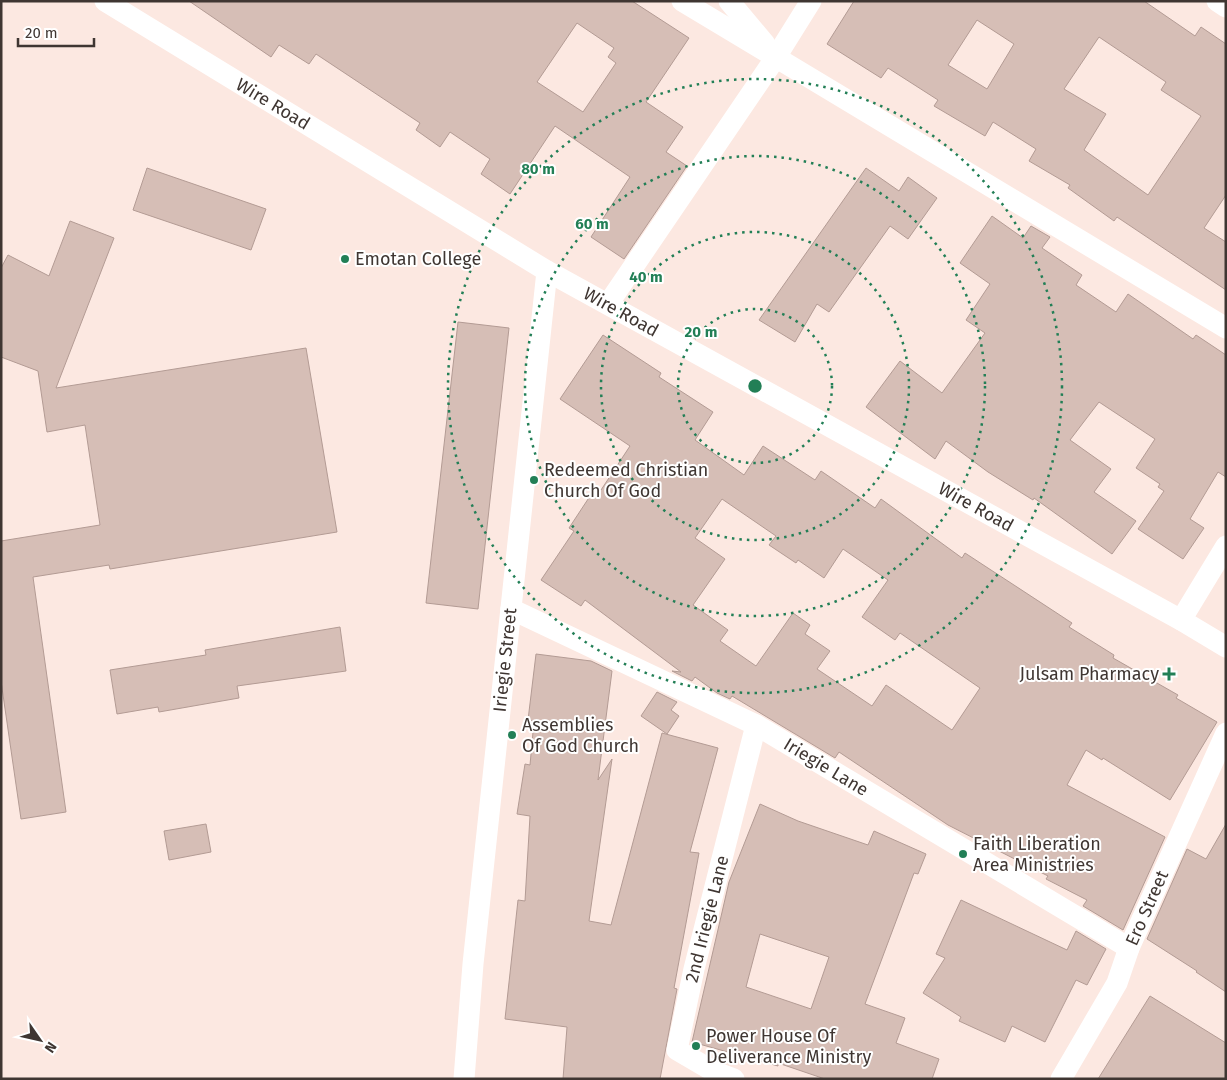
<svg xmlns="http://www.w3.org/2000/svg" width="1227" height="1080" viewBox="0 0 1227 1080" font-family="'Fira Sans',sans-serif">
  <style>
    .building { fill: #d6beb6; stroke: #b39b94; fill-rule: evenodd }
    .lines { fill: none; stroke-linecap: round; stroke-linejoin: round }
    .minor { stroke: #fff; stroke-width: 21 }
    .ring { fill: none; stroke: #227f56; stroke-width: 2.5; stroke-dasharray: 2.5 5 }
    .poi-dot { fill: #227f56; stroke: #fff; stroke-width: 2 }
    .labels { text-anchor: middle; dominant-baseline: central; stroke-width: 4; stroke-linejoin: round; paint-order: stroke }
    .street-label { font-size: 18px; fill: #3f3632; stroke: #fff }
    .poi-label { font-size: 18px; fill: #3f3632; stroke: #fff; text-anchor: start }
    .centre { fill: #227f56; stroke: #fff; stroke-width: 2.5 }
    .ring-label { font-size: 15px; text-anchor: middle; font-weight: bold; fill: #227f56; stroke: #fff; stroke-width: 4; stroke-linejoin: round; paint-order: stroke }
  </style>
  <rect width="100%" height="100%" fill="#fce8e1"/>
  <!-- building -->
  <g class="building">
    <path d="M189 1H632L689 38 646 102 683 127 666 152 687 166 624 259 591 237 630 177 555 126 510 194 481 174 490 159 450 132 440 147 416 130 420 123 316 54 309 64 279 45 271 57ZM577 23 614 48 608 57 616 63 583 112 537 82Z"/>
    <path d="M854 1H1144L1195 36 1201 27 1226 44V195L1204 228 1226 242V290L1117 217 1114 221 1068 188 1070 185 1029 161 1036 149 993 122 985 136 934 106 938 100 888 68 881 78 827 44ZM977 20 1014 44 987 89 948 65ZM1099 37 1166 82 1161 90 1201 116 1148 195 1084 150 1106 114 1064 89Z"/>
    <path d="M147 168 266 209 251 250 133 210Z"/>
    <path d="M866 168 899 191 908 177 937 198 908 239 890 226 829 312 817 304 795 342 759 320Z"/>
    <path d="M992 216 1023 238 1031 226 1050 237 1042 248 1082 275 1076 285 1116 312 1128 294 1193 339 1196 335 1226 355V477L1218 472 1190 519 1204 528 1183 559 1138 529 1164 491 1158 487 1160 484 1136 468 1155 439 1099 402 1070 440 1111 469 1094 492 1136 521 1112 554 1034 498 1033 500 988 472 946 441 935 459 866 407 900 361 942 393 985 333 966 320 990 284 960 263Z"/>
    <path d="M70 221 114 238 56 388 306 348 337 532 110 569 109 565 33 577 66 812 21 819 1 681V541L100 525 85 425 47 432 38 371 1 357V268L8 255 49 276Z"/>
    <path d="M458 322 509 328 478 609 426 603Z"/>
    <path d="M603 335 661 373 659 377 713 412 695 440 744 475 763 446 815 480 821 471 875 508 881 499 962 558 965 553 1072 623 1069 627 1114 655 1113 658 1178 695 1176 698 1217 722 1170 800 1103 758 1102 760 1086 750 1067 785 1165 837 1123 930 1083 906 1087 900 1046 879 1048 876 948 825 839 752 835 758 732 696 730 699 717 693 695 677 692 681 672 671 681 672 585 600 581 606 541 580 574 531 569 528 596 487 601 490 630 446 560 399ZM722 499 776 536 769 545 796 563 798 560 824 578 843 549 888 580 862 617 895 640 900 633 980 688 952 730 886 685 872 706 817 669 830 651 805 634 810 625 793 613 756 666 720 641 728 630 693 605 725 559 695 538Z"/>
    <path d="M340 627 346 671 237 686 239 698 159 712 158 707 117 714 110 670 206 655 205 650Z"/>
    <path d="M536 654 591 661 612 671 598 780 612 759 589 921 611 925 662 733 718 748 690 852 699 853 674 988 677 989 660 1079H563L567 1027 505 1019 518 900 525 901 530 816 517 814 525 764 530 765 534 721 528 720Z"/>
    <path d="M657 692 677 702 671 710 679 716 667 734 641 716Z"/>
    <path d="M760 804 798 821 868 845 874 831 926 854 918 874 914 873 865 1004 905 1018 896 1043 939 1059 932 1079H825L778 1063V1066L692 1042 729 882ZM760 934 829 957 811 1009 746 987Z"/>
    <path d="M206 824 211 852 169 860 164 831Z"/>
    <path d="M1226 824V992L1196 972 1197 971 1147 939 1187 849 1206 859Z"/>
    <path d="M961 900 1067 950 1076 931 1106 949 1087 985 1076 980 1045 1042 1012 1026 1005 1042 959 1021 961 1017 923 993 945 958 936 954Z"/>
    <path d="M1150 996 1226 1043V1079H1098Z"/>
  </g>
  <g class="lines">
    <!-- minor -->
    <g class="minor">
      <path d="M105 1 547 271 1181 620 1226 647"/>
      <path d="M682 1 1226 328"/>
      <path d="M729 1 765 44"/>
      <path d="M1217 1 1226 7"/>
      <path d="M608 304 776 57 811 1"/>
      <path d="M511 609 756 725 1129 948"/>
      <path d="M1181 620 1226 546"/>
      <path d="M464 1079 473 964 547 271"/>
      <path d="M734 1079 713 1071 677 1050 694 969 756 725"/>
      <path d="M1061 1079 1117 983 1129 948 1226 733"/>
    </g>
  </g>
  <!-- distance rings -->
  <g class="ring">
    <circle cx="755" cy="386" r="77"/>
    <circle cx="755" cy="386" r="154"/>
    <circle cx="755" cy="386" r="230"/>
    <circle cx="755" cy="386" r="307"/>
  </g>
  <!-- markers -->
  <g class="poi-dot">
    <circle cx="345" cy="259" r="5"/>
    <circle cx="534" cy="480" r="5"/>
    <path d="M1166.5 666.5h5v5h5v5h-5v5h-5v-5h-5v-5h5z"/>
    <circle cx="512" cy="735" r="5"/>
    <circle cx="963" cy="854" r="5"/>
    <circle cx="696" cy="1046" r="5"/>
  </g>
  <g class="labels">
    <!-- street labels -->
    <g class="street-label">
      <text transform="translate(273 104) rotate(31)">Wire Road</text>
      <text transform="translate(621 312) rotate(29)">Wire Road</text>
      <text transform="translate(976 507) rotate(29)">Wire Road</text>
      <text transform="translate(505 660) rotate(-84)">Iriegie Street</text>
      <text transform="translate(826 767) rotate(31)">Iriegie Lane</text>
      <text transform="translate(1147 908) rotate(-66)">Ero Street</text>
      <text transform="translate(707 919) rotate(-76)">2nd Iriegie Lane</text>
    </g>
    <!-- poi labels -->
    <g class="poi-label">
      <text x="355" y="259">Emotan College</text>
      <text x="544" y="470">Redeemed Christian<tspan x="544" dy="21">Church Of God</tspan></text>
      <text x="1159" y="674" text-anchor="end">Julsam Pharmacy</text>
      <text x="522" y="725">Assemblies<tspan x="522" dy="21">Of God Church</tspan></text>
      <text x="973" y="844">Faith Liberation<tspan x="973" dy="21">Area Ministries</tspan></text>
      <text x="706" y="1036">Power House Of<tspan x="706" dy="21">Deliverance Ministry</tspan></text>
    </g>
  </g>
  <circle cx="755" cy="386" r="8" class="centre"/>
  <g class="ring-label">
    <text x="538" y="174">80 m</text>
    <text x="592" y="229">60 m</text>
    <text x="646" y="282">40 m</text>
    <text x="701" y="337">20 m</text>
  </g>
  <!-- border -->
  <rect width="1227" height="1080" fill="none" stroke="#3f3632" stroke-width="5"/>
  <!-- north arrow -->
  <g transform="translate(40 1040) rotate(124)" stroke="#ffffff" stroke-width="4" paint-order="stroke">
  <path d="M0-4L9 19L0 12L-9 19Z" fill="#3f3632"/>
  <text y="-8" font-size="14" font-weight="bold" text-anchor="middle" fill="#3f3632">N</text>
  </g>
  <!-- scale -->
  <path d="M18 38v8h76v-8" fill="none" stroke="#3f3632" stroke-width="2.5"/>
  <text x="25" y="38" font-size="15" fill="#3f3632" stroke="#ffffff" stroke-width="4" paint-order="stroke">20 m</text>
</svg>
